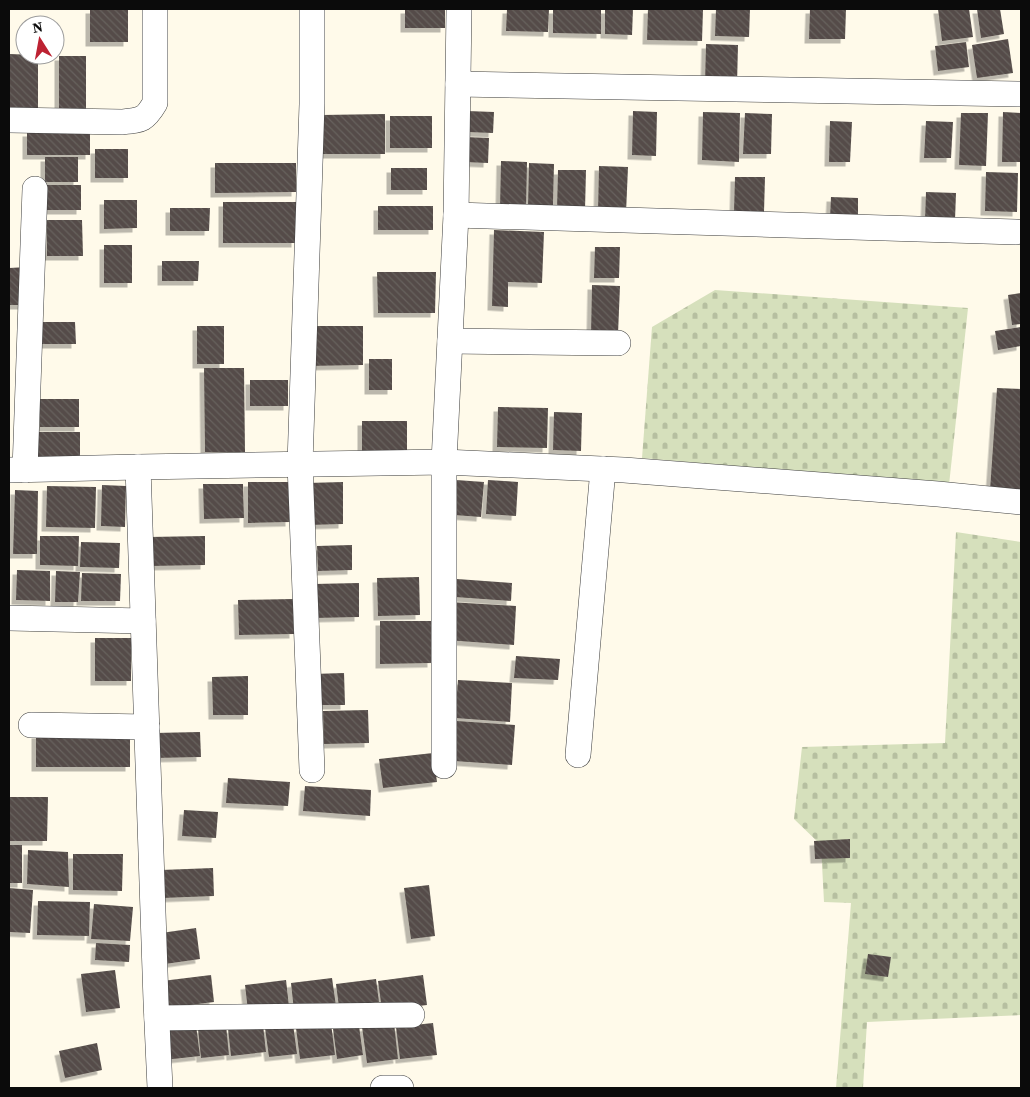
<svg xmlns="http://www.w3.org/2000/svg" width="1030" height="1097" viewBox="0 0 1030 1097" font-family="'Source Serif 4',serif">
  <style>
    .cemetery { fill: url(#cemetery-stones) }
    .building { fill: url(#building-back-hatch); filter: url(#shadow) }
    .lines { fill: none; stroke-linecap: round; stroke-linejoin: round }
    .minor-casing { stroke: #3e3e3e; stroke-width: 26 }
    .minor { stroke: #fff; stroke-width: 25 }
  </style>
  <defs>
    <pattern id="cemetery-stones" width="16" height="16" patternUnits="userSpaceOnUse" patternTransform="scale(1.25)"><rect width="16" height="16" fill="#d6e0bc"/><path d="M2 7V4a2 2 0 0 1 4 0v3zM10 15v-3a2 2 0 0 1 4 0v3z" fill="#b6bfa0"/></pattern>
    <pattern id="building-back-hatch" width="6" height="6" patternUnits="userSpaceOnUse" patternTransform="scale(1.25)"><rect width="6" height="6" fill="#544c48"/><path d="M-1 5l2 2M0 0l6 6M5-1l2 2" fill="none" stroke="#68615e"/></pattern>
    <filter id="shadow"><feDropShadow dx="-4.5" dy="4.5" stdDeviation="0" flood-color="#0004"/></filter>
  </defs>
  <rect width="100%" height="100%" fill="#fffaea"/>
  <!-- cemetery -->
  <g class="cemetery">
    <path d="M715 290 968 308 949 485 642 458 652 327Z"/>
    <path d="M956 532 1021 542V1015L867 1022 863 1088H836L851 903 824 902 821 845 794 819 802 747 945 743Z"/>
  </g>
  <!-- building -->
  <g class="building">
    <rect x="90" y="9" width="38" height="33"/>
    <rect x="405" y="9" width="40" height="19"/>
    <path d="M507 9H549L548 32 506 31Z"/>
    <path d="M553 9H601V34L553 33Z"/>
    <path d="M605 9H633L632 35 605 34Z"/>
    <path d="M648 9H703L702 41 647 40Z"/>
    <path d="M716 9H750L749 37 715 36Z"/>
    <path d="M810 9H846L845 39H809Z"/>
    <path d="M938 9H969L973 37 942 41Z"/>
    <path d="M977 9H1000L1004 34 981 38Z"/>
    <path d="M1008 39 1013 73 977 78 972 45Z"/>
    <path d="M966 42 969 67 938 71 935 46Z"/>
    <path d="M706 44 738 45 737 84 705 83Z"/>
    <path d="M9 54 38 55V114H9Z"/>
    <path d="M59 56H86V115L59 116Z"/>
    <path d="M467 111 494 112 493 133 467 132Z"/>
    <path d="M633 111 657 112 656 156 632 155Z"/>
    <path d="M703 112 740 113 739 162 702 160Z"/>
    <path d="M1003 112 1021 113V162H1002Z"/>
    <path d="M745 113 772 114 771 154H743Z"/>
    <path d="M961 113H988L986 166 959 165Z"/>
    <path d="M385 114V154H323L322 115Z"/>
    <rect x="390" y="116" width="42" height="32"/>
    <path d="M830 121 852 122 850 162H829Z"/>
    <path d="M926 121 953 122 951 158H924Z"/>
    <rect x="27" y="132" width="63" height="23"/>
    <path d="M465 137 489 138 488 163 464 162Z"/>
    <rect x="95" y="149" width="33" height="29"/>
    <rect x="45" y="157" width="33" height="25"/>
    <path d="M501 161 527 162 526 209 500 208Z"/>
    <path d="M215 163H296V192L215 193Z"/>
    <path d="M529 163 554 164 553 208 528 207Z"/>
    <path d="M599 166 628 167 626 213 598 212Z"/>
    <rect x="391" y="168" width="36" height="22"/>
    <path d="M558 170H586L585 210 557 209Z"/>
    <path d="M986 172 1018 173 1017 212 985 211Z"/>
    <path d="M735 177H765L764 212 734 211Z"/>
    <rect x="43" y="185" width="38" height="25"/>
    <path d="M926 192 956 193 955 220H925Z"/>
    <path d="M831 197 858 198V219L830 218Z"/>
    <path d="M104 200H137V228L104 229Z"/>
    <rect x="223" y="202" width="73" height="41"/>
    <rect x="378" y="206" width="55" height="24"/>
    <path d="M170 208H210L209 231H170Z"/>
    <path d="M47 220H82L83 256H47Z"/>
    <path d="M494 230 544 232 542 283 508 282V307L492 306Z"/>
    <rect x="104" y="245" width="28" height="38"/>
    <path d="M595 247H620L619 278H594Z"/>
    <path d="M162 261H199L198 281H162Z"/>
    <path d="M28 267V305H9V268Z"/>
    <path d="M377 272H436L435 313H378Z"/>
    <path d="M592 285 620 286 618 334H591Z"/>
    <path d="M1021 293V324L1012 325 1008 295Z"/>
    <path d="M39 322H75L76 344H39Z"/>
    <rect x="197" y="326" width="27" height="38"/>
    <path d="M306 326H363V365L307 366Z"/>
    <path d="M1021 327V346L998 350 995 331Z"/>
    <rect x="369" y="359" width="23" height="31"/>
    <path d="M204 368H244L245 452H205Z"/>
    <rect x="250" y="380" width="38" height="26"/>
    <path d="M997 388 1021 389V491L990 490Z"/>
    <rect x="40" y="399" width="39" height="28"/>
    <path d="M498 407 548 408 547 448 497 447Z"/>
    <path d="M554 412 582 413 581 451 553 450Z"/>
    <rect x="362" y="421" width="45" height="32"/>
    <rect x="32" y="432" width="48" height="33"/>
    <path d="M456 480 484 482 481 517 454 515Z"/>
    <path d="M488 480 518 482 516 516 486 514Z"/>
    <path d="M248 482H289L290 522 248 523Z"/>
    <path d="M343 482V524L308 525 307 483Z"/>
    <path d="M203 484H243L244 518 204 519Z"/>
    <path d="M102 485 126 486 125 527 101 526Z"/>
    <path d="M47 486 96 487 95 528 46 527Z"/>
    <path d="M15 490 38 491 37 554H13Z"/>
    <path d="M40 536H79L78 566 40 565Z"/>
    <path d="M205 536V565L150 566 149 537Z"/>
    <path d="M81 542 120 543 119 568 80 567Z"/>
    <path d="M352 545V570L318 571 317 546Z"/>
    <path d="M17 570 50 571V601L16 600Z"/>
    <path d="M56 571 80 572 78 602H55Z"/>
    <path d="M82 573 121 574 120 601H81Z"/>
    <path d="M419 577 420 615 378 616 377 578Z"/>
    <path d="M457 579 512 583 511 601 455 597Z"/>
    <path d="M359 583V617L314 618V584Z"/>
    <path d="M293 599 294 634 239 635 238 600Z"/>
    <path d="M449 602 516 606 514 645 446 640Z"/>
    <path d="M380 621H431L432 663 380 664Z"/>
    <rect x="95" y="638" width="36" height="43"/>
    <path d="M516 656 560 659 558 680 514 678Z"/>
    <path d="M344 673 345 705H313V674Z"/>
    <path d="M248 676V715H213L212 677Z"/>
    <path d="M458 680 512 683 510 722 455 718Z"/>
    <path d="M368 710 369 743 324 744 323 711Z"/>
    <path d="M457 721 515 725 512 765 454 761Z"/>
    <path d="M200 732 201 757 154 758V733Z"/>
    <rect x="36" y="734" width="94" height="33"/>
    <path d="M433 753 437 782 383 788 379 759Z"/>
    <path d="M228 778 290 782 288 806 226 803Z"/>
    <path d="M305 786 371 790 370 816 303 811Z"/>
    <path d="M9 797H48L47 841H9Z"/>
    <path d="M184 810 218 812 216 838 182 836Z"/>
    <path d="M850 839V858L815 859 814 841Z"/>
    <rect x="9" y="845" width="13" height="38"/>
    <path d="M28 850 68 852 69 887 27 884Z"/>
    <path d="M73 854H123L122 891 73 890Z"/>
    <path d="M213 868 214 896 162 898 161 870Z"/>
    <path d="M429 885 435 936 411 939 404 888Z"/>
    <path d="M9 888 33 890 30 933 9 932Z"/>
    <path d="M38 901 90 902 89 936 37 935Z"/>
    <path d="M94 904 133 907 130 941 91 939Z"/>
    <path d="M196 928 200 959 165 964 161 933Z"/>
    <path d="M96 943 130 945 129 962 95 960Z"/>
    <path d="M868 954 891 957 888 977 865 974Z"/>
    <path d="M115 970 120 1008 86 1012 81 974Z"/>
    <path d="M211 975 214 1002 165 1008 162 981Z"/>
    <path d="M423 975 427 1005 382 1010 378 981Z"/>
    <path d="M332 978 336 1006 294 1011 291 983Z"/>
    <path d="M376 979 379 1002 339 1007 336 984Z"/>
    <path d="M286 980 289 1006 248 1011 245 985Z"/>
    <path d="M331 1023 335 1055 300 1059 296 1028Z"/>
    <path d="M394 1023 398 1059 367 1063 362 1027Z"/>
    <path d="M433 1023 437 1055 400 1059 396 1027Z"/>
    <path d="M293 1024 297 1054 269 1057 265 1028Z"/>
    <path d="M196 1025 200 1056 164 1060 161 1029Z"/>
    <path d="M226 1025 229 1055 201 1058 198 1029Z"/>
    <path d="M263 1025 266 1052 231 1056 228 1029Z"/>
    <path d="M359 1026 363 1055 337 1059 333 1029Z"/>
    <path d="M97 1043 102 1070 65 1078 59 1051Z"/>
  </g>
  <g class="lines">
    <defs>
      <g id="minor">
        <path d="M312 9V104L300 464 312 770"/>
        <path d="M458 84 1021 94"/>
        <path d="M9 120 122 122C142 120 145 120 155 103V9"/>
        <path d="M456 215 1016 232"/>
        <path d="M450 341 618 343"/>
        <path d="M138 467 156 1001 160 1088"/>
        <path d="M9 470 138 467 444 462 624 470 938 494 1021 502"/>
        <path d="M25 470 35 189"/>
        <path d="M9 618 143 621"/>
        <path d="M31 725 147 727"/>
        <path d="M578 755 603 469"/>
        <path d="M444 766V462L456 215 459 9"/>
        <path d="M157 1018 412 1015"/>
        <path d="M383 1088H401"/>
      </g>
    </defs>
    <!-- minor casing -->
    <use href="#minor" class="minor-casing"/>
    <!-- minor -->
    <use href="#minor" class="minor"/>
  </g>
  <!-- border -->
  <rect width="1030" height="1097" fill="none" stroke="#0b0b0b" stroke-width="20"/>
  <!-- north arrow -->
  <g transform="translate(40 40) rotate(349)"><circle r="24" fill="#ffffff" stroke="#9d9d9d"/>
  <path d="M0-4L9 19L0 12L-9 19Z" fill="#bd2232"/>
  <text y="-8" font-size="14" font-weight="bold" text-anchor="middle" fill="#0b0b0b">N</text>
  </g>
</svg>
